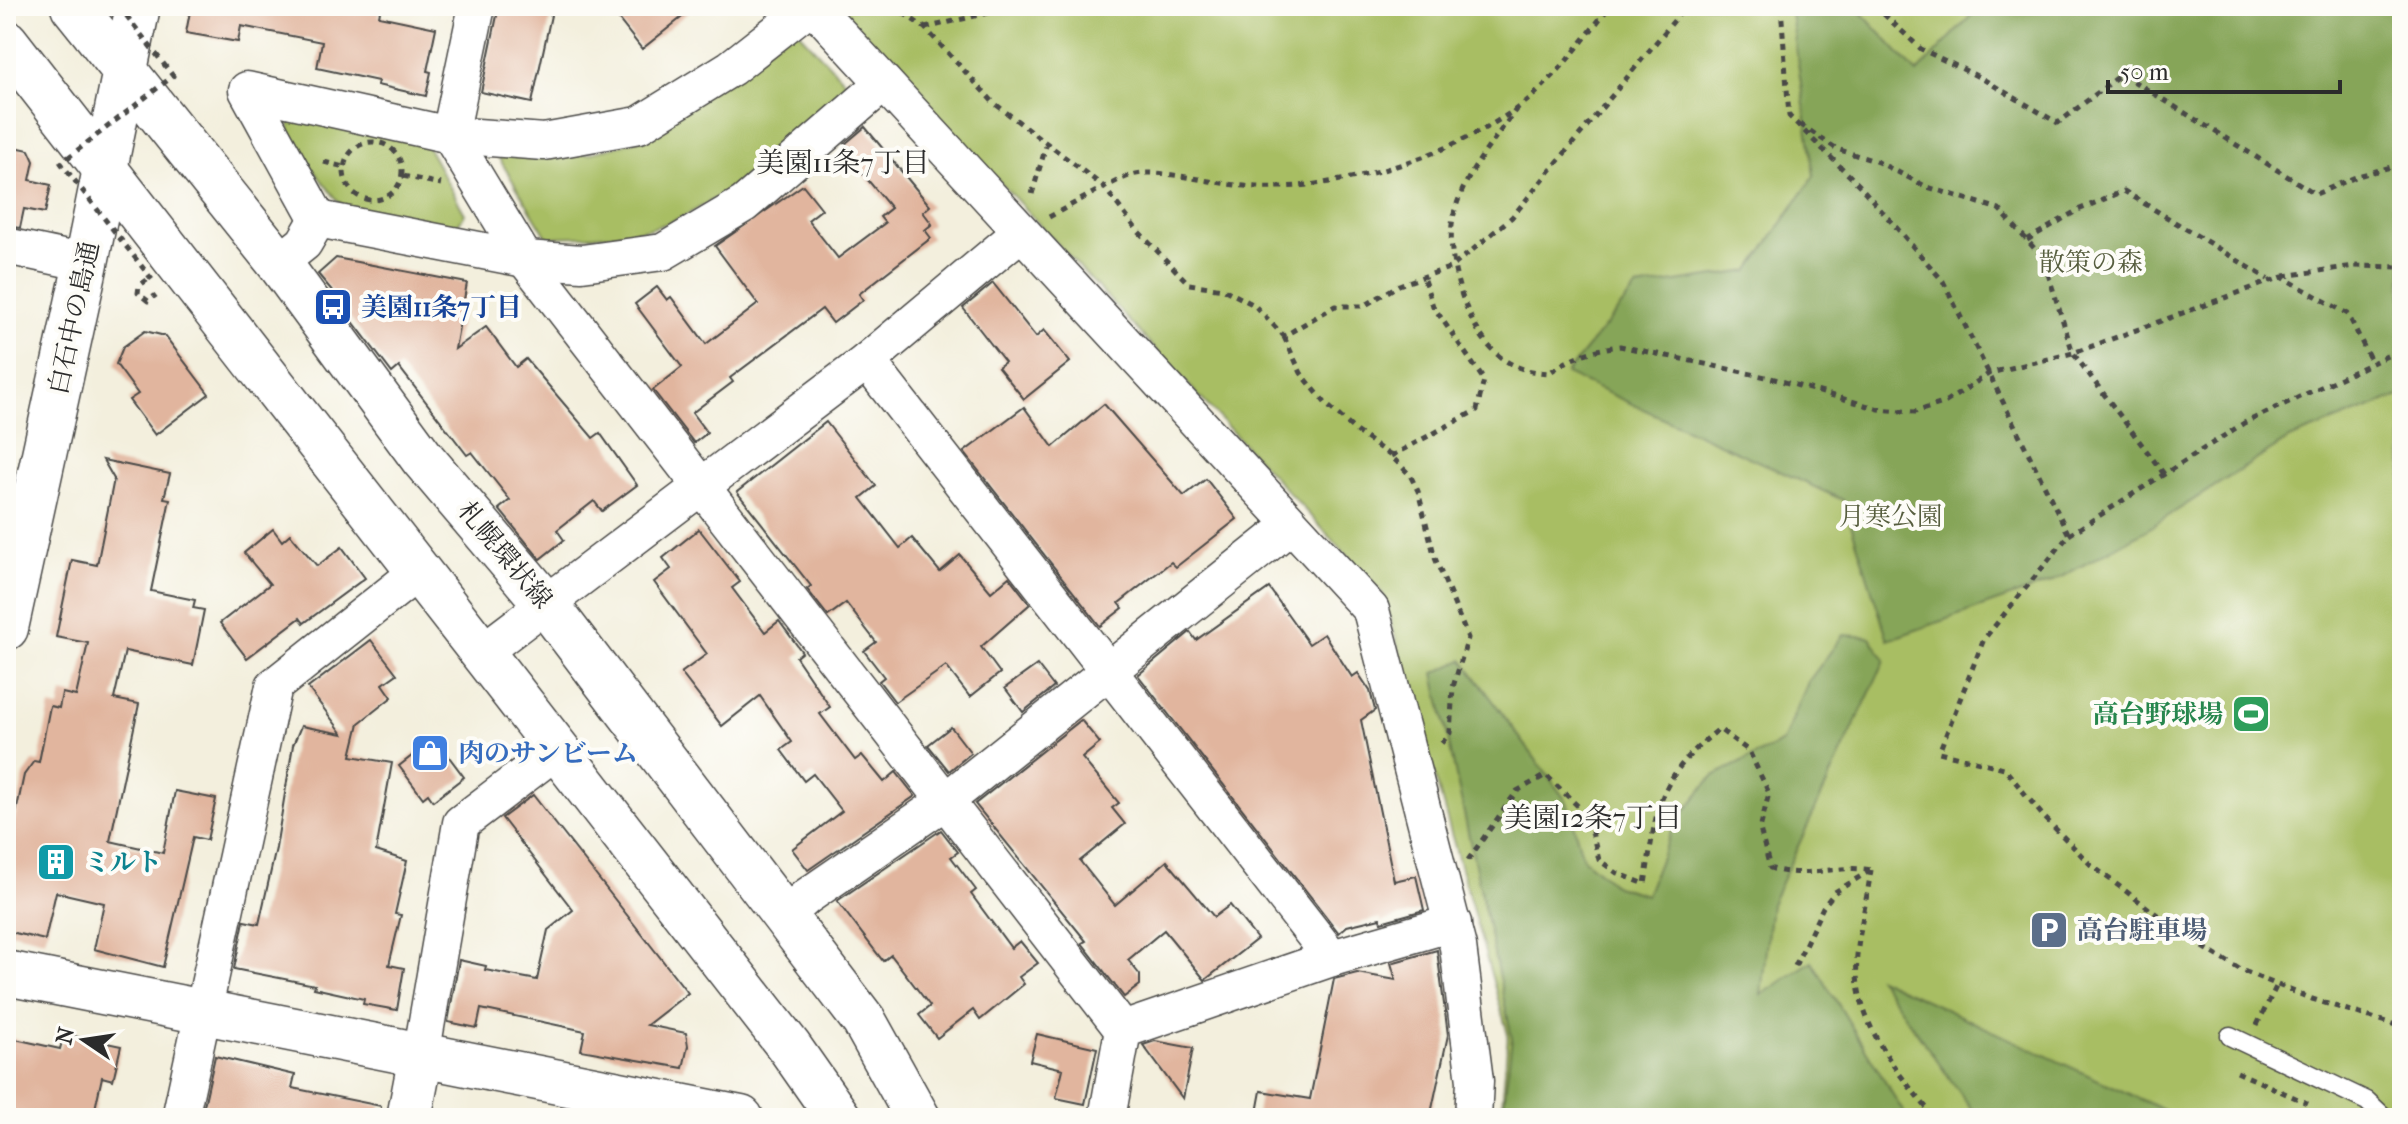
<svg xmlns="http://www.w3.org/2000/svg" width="2408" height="1124" viewBox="0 0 2408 1124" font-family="'IM FELL French Canon','Noto Serif JP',serif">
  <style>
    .green { fill: #a8be63; stroke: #6a7447; stroke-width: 2 }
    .forest { fill: #86a559; stroke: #586842; stroke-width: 2 }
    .building { fill: #e1b59e }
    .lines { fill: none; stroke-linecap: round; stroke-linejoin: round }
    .lane-casing { stroke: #494846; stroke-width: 21 }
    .street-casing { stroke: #494846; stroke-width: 39 }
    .secondary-casing { stroke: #494846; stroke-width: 47 }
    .primary-casing { stroke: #494846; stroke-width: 47 }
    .path { stroke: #494846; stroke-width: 5; stroke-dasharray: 6 6; stroke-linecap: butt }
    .lane { stroke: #fff; stroke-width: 18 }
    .street { stroke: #fff; stroke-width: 36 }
    .secondary { stroke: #fff; stroke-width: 44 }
    .primary { stroke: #fff; stroke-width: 44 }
    .path-bridge { stroke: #494846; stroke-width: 5; stroke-dasharray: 6 6; stroke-linecap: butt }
    .labels { text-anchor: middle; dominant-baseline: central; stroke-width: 8; stroke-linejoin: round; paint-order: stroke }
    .park-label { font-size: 26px; fill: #575e3f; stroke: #fdfcf7 }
    .transit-label { font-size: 26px; font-weight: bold; fill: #164399; stroke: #fdfcf7; text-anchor: start }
    .street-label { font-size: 26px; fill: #2b2b2b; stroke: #fdfcf7 }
    .leisure-label { font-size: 26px; font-weight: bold; fill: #27864d; stroke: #fdfcf7; text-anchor: end }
    .shop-label { font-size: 26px; font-weight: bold; fill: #366cbe; stroke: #fdfcf7; text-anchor: start }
    .culture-label { font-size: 26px; font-weight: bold; fill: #0d838f; stroke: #fdfcf7; text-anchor: start }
    .service-label { font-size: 26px; font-weight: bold; fill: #4e5e75; stroke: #fdfcf7; text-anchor: start }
    .neighbourhood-label { font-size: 28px; fill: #2b2b2b; stroke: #fdfcf7 }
  </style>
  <rect width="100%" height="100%" fill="#fdfcf7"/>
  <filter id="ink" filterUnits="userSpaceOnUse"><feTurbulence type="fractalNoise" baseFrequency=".0125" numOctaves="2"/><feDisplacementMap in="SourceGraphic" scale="16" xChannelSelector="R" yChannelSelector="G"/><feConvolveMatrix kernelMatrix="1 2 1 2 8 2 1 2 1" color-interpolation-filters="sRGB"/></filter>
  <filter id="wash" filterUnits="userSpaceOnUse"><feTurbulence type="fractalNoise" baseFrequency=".006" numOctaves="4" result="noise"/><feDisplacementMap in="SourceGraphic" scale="32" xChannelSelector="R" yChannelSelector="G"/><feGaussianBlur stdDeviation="1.8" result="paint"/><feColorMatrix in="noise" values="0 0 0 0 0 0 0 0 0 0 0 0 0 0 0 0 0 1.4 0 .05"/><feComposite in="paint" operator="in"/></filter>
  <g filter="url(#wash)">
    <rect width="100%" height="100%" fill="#f3efdd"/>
    <!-- green -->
    <g class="green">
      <path d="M836 6H2402V1118H1501L1508 1034 1383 594Z"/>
      <path d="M795 28 852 89C800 131 741 189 680 218 640 237 590 236 547 237L497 155 588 154 644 138Z"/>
      <path d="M302 112 423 139 465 214 452 233 343 207 289 140 290 121Z"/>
    </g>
    <!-- forest -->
    <g class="forest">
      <path d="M1790 6H1855L1917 73 1980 6H2402V395L2289 439 2140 534 2052 582 1888 640 1843 500 1566 374 1636 288 1749 271 1814 176Z"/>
      <path d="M1843 635 1870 637 1885 660 1771 904 1761 995 1812 961 1907 1118H1502L1512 1038 1434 673 1463 660 1567 802 1583 858 1616 886 1646 895 1674 824 1713 776 1783 742 1808 682Z"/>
      <path d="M1878 978 2181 1118H1978Z"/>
    </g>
    <g id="blocks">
      <!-- building -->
      <g class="building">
        <path d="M191 6H381L379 16 436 28 427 71 431 72 426 96 377 85 378 81 317 68 322 42 241 26 238 42 186 33Z"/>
        <path d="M499 6H553L532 103 481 92Z"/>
        <path d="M608 6H696L642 49Z"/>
        <path d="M865 127 930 206 923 212 932 224 925 230 931 238 859 294 863 300 833 323 822 309 730 378 733 382 692 413 707 433 694 443 653 390 682 367 635 304 657 287 667 300 671 297 706 344 758 304 715 246 803 185 822 209 808 220 838 258 885 223 880 217 891 208 853 162 857 158 845 144Z"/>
        <path d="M6 145 29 150 34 161 30 180 51 185 45 213 24 209 20 228 6 226Z"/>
        <path d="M336 258 467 283 455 349 486 327 516 367 526 359 593 438 600 433 637 485 602 511 594 501 557 530 564 540 540 559 499 509 510 500 472 452 467 455 399 367 392 373 348 315 351 313 318 274Z"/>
        <path d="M993 283 1036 337 1044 330 1070 362 1024 399 998 367 1005 362 963 308Z"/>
        <path d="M145 331 165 336 209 394 155 435 129 400 138 394 116 364 123 347Z"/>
        <path d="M1104 404 1184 496 1206 479 1237 519 1176 567 1171 562 1119 603 1123 608 1100 626 964 452 1024 407 1053 447Z"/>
        <path d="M826 422 876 486 861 498 900 548 912 538 940 572 960 555 991 592 1009 577 1030 604 981 647 1000 673 970 697 946 666 895 702 879 681 884 677 864 651 876 642 846 603 828 616 807 589 811 586 737 492Z"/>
        <path d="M103 460 170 474 164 498 170 499 151 591 195 600 193 608 204 610 193 665 125 651 114 699 139 704 110 841 163 853 175 791 216 799 207 840 193 837 163 967 94 949 104 903 56 892 45 940 6 931V860L24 775 34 761 39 762 50 706 59 708 62 693 76 696 88 643 56 637 72 560 97 565 114 479Z"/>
        <path d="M273 529 282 541 290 534 317 566 342 547 365 578 304 623 300 618 247 658 220 623 270 584 244 553Z"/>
        <path d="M699 529 740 582 732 588 765 632 779 621 802 652 796 657 830 707 820 714 855 760 862 755 884 782 896 772 915 796 808 870 792 849 842 811 813 774 804 781 781 750 792 742 760 696 722 726 681 673 707 654 654 582 671 569 663 558Z"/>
        <path d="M1269 588 1309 644 1324 634 1352 677 1358 673 1370 691 1375 710 1361 720 1394 881 1416 876 1424 910 1381 922 1380 918 1347 926 1339 933 1138 675 1190 632 1196 640Z"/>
        <path d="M371 640 397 674 383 684 392 697 359 723 351 756 392 763 376 851 407 861 395 914 401 915 389 965 404 968 397 1010 363 1004 364 999 314 988 315 985 234 969 244 921 259 924 276 848 293 745 301 726 343 734 308 688Z"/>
        <path d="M1037 665 1054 687 1023 712 1005 688Z"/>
        <path d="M1081 720 1100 743 1082 758 1119 803 1112 808 1125 824 1080 861 1115 905 1167 861 1214 917 1230 905 1257 939 1205 980 1164 930 1128 960 1140 975V985L1124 997 1082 943 1086 941 975 804Z"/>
        <path d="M951 727 971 753 949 771 928 745Z"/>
        <path d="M435 738 464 777 433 801 428 794 423 798 399 766Z"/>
        <path d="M533 795 688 993 647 1025 686 1033 688 1046 683 1068 581 1050 585 1031 481 1009 477 1028 448 1022 459 960 486 966 485 970 537 980 548 930 573 910 502 818Z"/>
        <path d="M941 830 958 852 951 857 976 890 971 894 1011 948 1020 941 1038 963 1019 977 1024 984 980 1020 973 1010 937 1038 919 1015 930 1006 891 955 883 961 837 901Z"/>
        <path d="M1437 950 1448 1035 1430 1118H1256L1261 1091 1310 1099 1334 979 1357 973 1396 980 1391 963Z"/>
        <path d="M64 1034 121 1046 113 1080 102 1077 93 1118H6V1037L60 1049Z"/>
        <path d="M1037 1034 1097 1048 1085 1104 1056 1098 1063 1069 1030 1061Z"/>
        <path d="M1155 1041 1193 1048 1183 1099 1143 1045Z"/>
        <path d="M215 1056 295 1075 292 1088 381 1106 380 1118 202 1115Z"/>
      </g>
    </g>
  </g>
  <g filter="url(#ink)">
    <use href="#blocks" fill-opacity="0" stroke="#494846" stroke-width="2"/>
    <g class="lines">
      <defs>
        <path id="lane" d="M2230 1036 2367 1101 2385 1118"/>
        <g id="street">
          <path d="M477 6 450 135 525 259 1123 1030"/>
          <path d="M813 6 1371 610 1458 947 1475 1081 1473 1118"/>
          <path d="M318 219 247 90 450 135 544 142 639 125 731 68 810 6"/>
          <path d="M6 246 86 263"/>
          <path d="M279 263 304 243 318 219 525 259 582 263 663 252 744 204 884 83"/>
          <path d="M867 361 1332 958"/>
          <path d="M481 653 867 361 1020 233"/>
          <path d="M784 917 806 897 944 802 1290 526"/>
          <path d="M421 1056 461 823 557 750"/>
          <path d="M180 1118 274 686 419 571"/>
          <path d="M1107 1118 1123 1030 1332 958 1453 923"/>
        </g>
        <g id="secondary">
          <path d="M6 628 86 263 138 6"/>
          <path d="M6 973 741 1118"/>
          <path d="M409 1118 421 1056"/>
        </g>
        <g id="primary">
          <path d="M73 6 279 263 423 459 547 605 864 1021 918 1118"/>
          <path d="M6 42 790 1048 839 1118"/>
        </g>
      </defs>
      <!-- lane casing -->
      <use href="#lane" class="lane-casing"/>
      <!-- street casing -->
      <use href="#street" class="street-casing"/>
      <!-- secondary casing -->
      <use href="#secondary" class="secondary-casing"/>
      <!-- primary casing -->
      <use href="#primary" class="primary-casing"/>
      <!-- path -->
      <g class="path">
        <path d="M893 6 925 28 994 103 1104 187C1116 182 1131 173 1144 173 1177 172 1221 186 1258 187 1343 190 1446 157 1516 109 1553 83 1582 41 1610 6"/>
        <path d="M1781 6 1789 116 1860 186 1943 281 2069 535 1984 639 1939 752 2004 768 2043 816 2091 865 2188 938 2241 970 2312 999 2402 1027"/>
        <path d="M1875 6 1921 49 1981 78 2058 123 2122 74 2316 194 2358 176 2402 164"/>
        <path d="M925 28 1017 6"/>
        <path d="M1517 108C1494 141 1464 174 1454 214 1443 255 1467 334 1503 359 1517 369 1532 372 1549 373 1571 357 1593 349 1620 346L1771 378 1879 409 1915 412 1946 402 1990 373 2073 353 2043 258 1999 209 1927 187 1878 162 1837 149 1800 124"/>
        <circle cx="373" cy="171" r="29"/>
        <path d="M324 162 344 167"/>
        <path d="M403 176 441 184"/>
        <path d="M1032 194 1046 146"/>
        <path d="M1049 217 1104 187 1137 230 1189 284 1223 289 1254 305 1284 336 1335 306H1364L1399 285 1452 267 1512 217 1686 6"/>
        <path d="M2027 240 2078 210 2124 191 2268 279"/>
        <path d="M2284 276 2354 266 2402 267"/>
        <path d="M147 280 139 286 138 293 148 301 156 295"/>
        <path d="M1284 337 1301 373 1326 404 1357 432 1391 456 1410 475 1418 491 1435 558 1468 638 1453 687 1450 733 1439 746"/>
        <path d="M1391 456 1477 410 1484 380 1433 306 1424 280"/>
        <path d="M2164 474 2073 353 2282 277 2348 314 2371 361"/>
        <path d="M2069 535 2244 423 2402 349"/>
        <path d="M1468 860 1517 791 1546 775 1588 816 1599 860 1617 873 1645 884C1657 807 1655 780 1719 729L1749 751 1769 793 1760 829 1770 868C1806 880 1833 864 1871 870"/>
        <path d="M1871 870C1867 898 1860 927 1857 955 1852 1021 1896 1071 1935 1118"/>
        <path d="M1795 966 1823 907 1835 892 1871 870"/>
        <path d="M2257 1025 2277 985"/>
        <path d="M2237 1072 2307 1103"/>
      </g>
      <!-- lane -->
      <use href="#lane" class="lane"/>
      <!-- street -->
      <use href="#street" class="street"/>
      <!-- secondary -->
      <use href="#secondary" class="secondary"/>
      <!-- primary -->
      <use href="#primary" class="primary"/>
      <!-- path-bridge -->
      <path class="path-bridge" d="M119 6 173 76 61 163 154 282"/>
    </g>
  </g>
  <!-- icons -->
  <defs>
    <symbol id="bus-square" viewBox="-11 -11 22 22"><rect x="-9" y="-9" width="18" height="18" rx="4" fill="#1a4fb4" stroke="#fdfcf7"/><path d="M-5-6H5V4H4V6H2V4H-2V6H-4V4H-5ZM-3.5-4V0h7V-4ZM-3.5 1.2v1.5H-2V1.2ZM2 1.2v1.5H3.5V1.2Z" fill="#fff"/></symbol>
    <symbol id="stadium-square" viewBox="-11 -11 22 22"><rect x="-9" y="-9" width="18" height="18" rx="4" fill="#2e9e5b" stroke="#fdfcf7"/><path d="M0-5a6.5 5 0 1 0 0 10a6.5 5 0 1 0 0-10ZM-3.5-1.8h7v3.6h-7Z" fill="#fff"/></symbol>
    <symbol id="shop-square" viewBox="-11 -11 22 22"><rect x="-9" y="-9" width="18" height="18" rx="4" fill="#3f7fe0" stroke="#fdfcf7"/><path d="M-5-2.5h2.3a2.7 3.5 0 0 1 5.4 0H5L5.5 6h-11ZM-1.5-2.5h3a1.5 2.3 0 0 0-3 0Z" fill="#fff"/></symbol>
    <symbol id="building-square" viewBox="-11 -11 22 22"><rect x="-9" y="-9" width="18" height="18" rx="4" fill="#0f9aa8" stroke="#fdfcf7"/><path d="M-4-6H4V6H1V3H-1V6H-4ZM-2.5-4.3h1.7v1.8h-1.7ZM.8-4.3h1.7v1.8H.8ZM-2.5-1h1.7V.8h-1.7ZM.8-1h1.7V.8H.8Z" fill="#fff"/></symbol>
    <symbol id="parking-square" viewBox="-11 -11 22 22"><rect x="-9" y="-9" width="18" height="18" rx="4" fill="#5c6f8a" stroke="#fdfcf7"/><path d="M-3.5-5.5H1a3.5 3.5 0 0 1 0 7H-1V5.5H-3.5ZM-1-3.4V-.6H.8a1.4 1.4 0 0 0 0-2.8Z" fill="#fff"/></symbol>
  </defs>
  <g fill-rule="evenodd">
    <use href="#bus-square" x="311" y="285" width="44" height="44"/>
    <use href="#stadium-square" x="2229" y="692" width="44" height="44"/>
    <use href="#shop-square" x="408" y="731" width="44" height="44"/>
    <use href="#building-square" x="34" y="840" width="44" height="44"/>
    <use href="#parking-square" x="2027" y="908" width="44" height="44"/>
  </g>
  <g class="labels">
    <!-- park labels -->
    <g class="park-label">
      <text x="2091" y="262">散策の森</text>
      <text x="1891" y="516">月寒公園</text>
    </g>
    <!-- transit labels -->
    <g class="transit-label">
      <text x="361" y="307">美園11条7丁目</text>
    </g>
    <!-- street labels -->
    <g class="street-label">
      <text transform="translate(74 318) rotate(-78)">白石中の島通</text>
      <text transform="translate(505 555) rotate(50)">札幌環状線</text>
    </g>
    <!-- leisure labels -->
    <g class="leisure-label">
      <text x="2223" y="714">高台野球場</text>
    </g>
    <!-- shop labels -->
    <g class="shop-label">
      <text x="458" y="753">肉のサンビーム</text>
    </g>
    <!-- culture labels -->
    <g class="culture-label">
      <text x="84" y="862">ミルト</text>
    </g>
    <!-- service labels -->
    <g class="service-label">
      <text x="2077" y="930">高台駐車場</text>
    </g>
    <!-- neighbourhood labels -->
    <g class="neighbourhood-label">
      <text x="843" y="162">美園11条7丁目</text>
      <text x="1593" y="817">美園12条7丁目</text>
    </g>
  </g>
  <!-- margin -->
  <rect width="2408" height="1124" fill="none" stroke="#fdfcf7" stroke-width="32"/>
  <!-- north arrow -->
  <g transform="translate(84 1040) rotate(283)" stroke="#fdfcf7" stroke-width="6" paint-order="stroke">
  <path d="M0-6L14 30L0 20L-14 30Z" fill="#2b2b2b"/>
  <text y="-12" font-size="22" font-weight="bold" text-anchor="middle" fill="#2b2b2b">N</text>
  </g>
  <!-- scale -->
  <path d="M2108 80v12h232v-12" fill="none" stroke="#2b2b2b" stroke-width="4"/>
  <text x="2120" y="80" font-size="24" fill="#2b2b2b" stroke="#fdfcf7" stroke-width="6" paint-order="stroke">50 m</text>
</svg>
